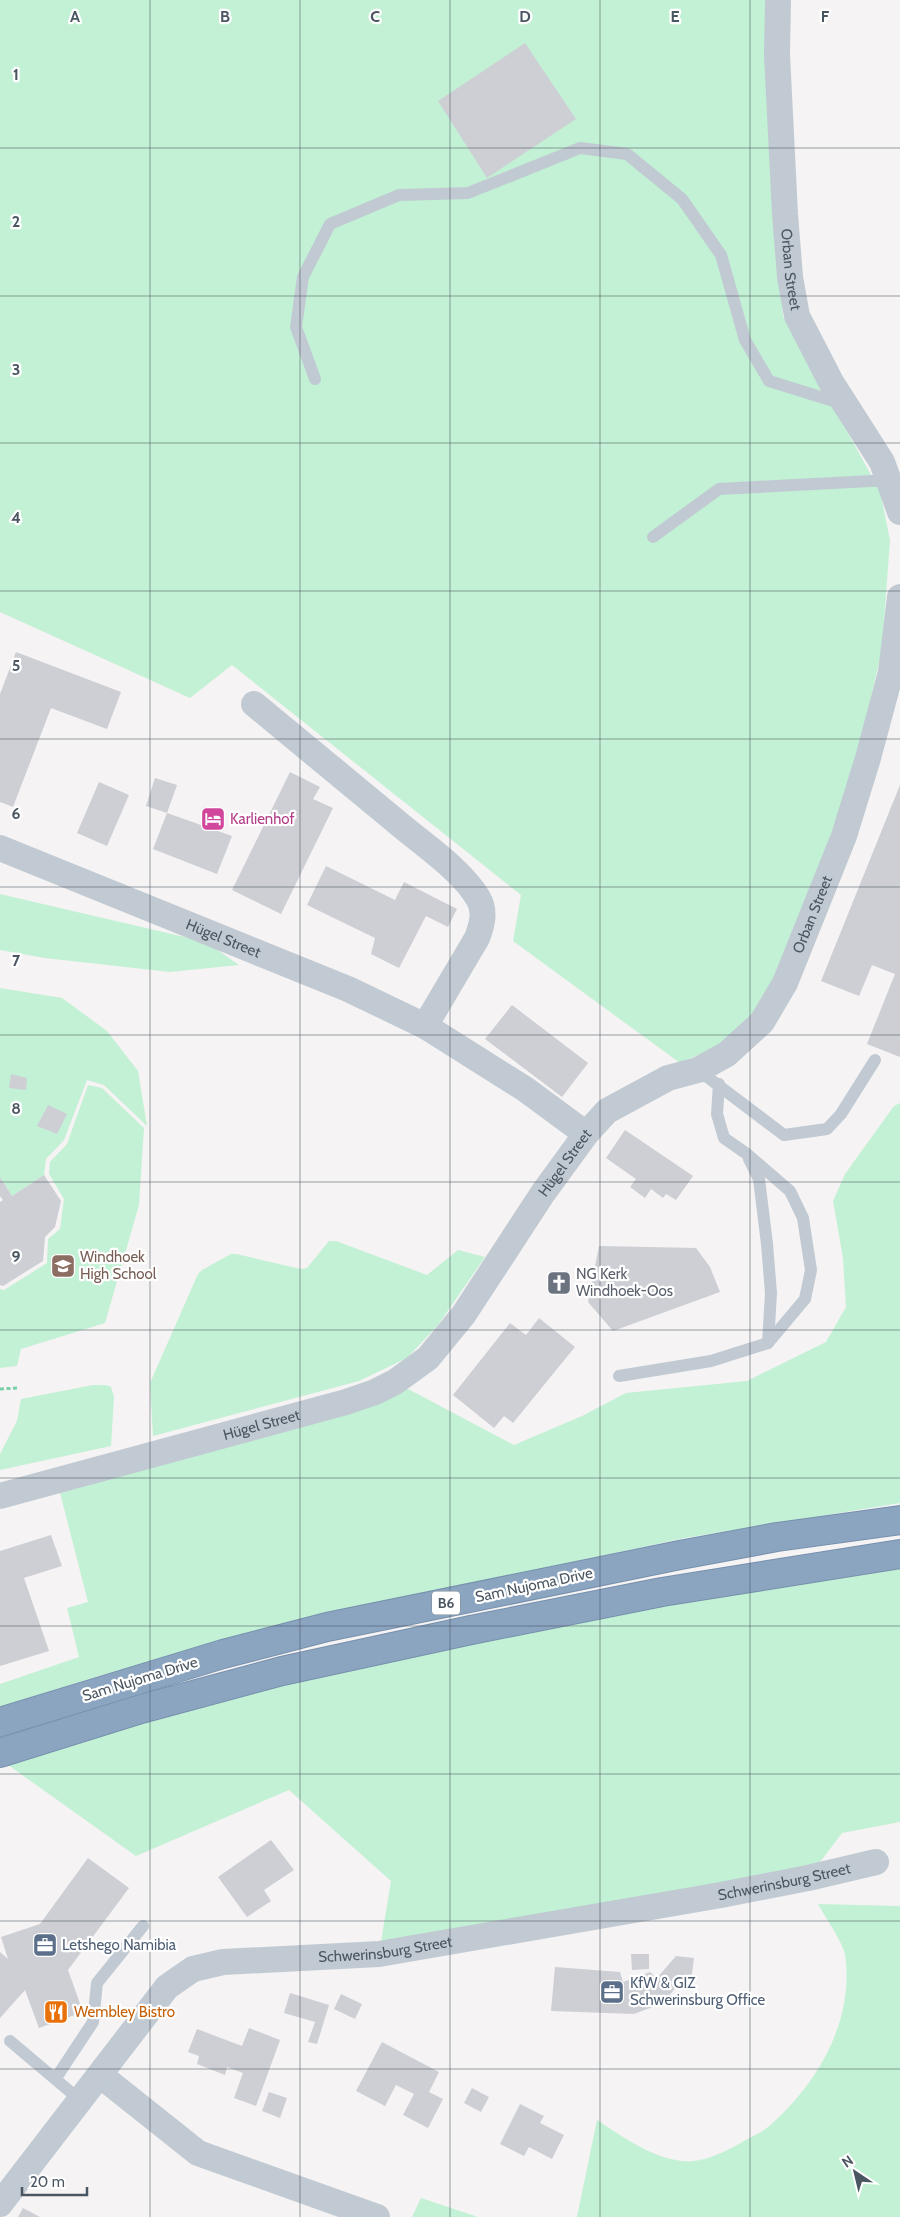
<svg xmlns="http://www.w3.org/2000/svg" width="900" height="2217" viewBox="0 0 900 2217" font-family="Cabin,sans-serif">
  <style>
    .green { fill: #c3f1d5 }
    .building { fill: #cdcfd5 }
    .lines { fill: none; stroke-linecap: round; stroke-linejoin: round }
    .highway-casing { stroke: #7690ad; stroke-width: 30 }
    .path { stroke: #7ad0a6; stroke-width: 3; stroke-dasharray: 4 2.5; stroke-linecap: butt }
    .lane { stroke: #c1cad2; stroke-width: 12 }
    .street { stroke: #c1cad2; stroke-width: 26 }
    .highway { stroke: #8ba5c1; stroke-width: 28 }
    .grid { fill: none; stroke: #4a5661; stroke-width: 1; stroke-opacity: 0.55 }
    .labels { text-anchor: middle; dominant-baseline: central; stroke-width: 4.5; stroke-linejoin: round; paint-order: stroke }
    .shield { fill: #fff; stroke: #808990; stroke-width: 1 }
    .shield-label { font-size: 14px; font-weight: bold; fill: #4a5661 }
    .street-label { font-size: 15px; fill: #4a5661; stroke: #fff }
    .hotel-label { font-size: 15px; fill: #b23c85; stroke: #fff; text-anchor: start }
    .education-label { font-size: 15px; fill: #785e54; stroke: #fff; text-anchor: start }
    .worship-label { font-size: 15px; fill: #5b616d; stroke: #fff; text-anchor: start }
    .service-label { font-size: 15px; fill: #4e5e75; stroke: #fff; text-anchor: start }
    .food-label { font-size: 15px; fill: #c56008; stroke: #fff; text-anchor: start }
    .grid-label { font-size: 16px; text-anchor: middle; font-weight: bold; fill: #4a5661; stroke: #fff; stroke-width: 4.5; stroke-linejoin: round; paint-order: stroke }
  </style>
  <rect width="100%" height="100%" fill="#f5f3f3"/>
  <!-- green -->
  <g class="green">
    <path d="M0 0H769L766 65 783 316 880 491 890 540 882 650 856 761 825 864 755 1018 727 1042 680 1063 513 941 521 895 232 665 190 698 0 612Z"/>
    <path d="M0 894 206 942 239 965 170 972 45 958 0 950Z"/>
    <path d="M0 988 62 998 107 1031 138 1071 147 1126 104 1085 87 1080 64 1140 46 1159 44 1175 12 1196 0 1177Z"/>
    <path d="M88 1085 102 1088 144 1128 139 1205 105 1323 21 1349 17 1366 0 1368V1289L4 1290 47 1263 48 1239 60 1229 64 1199 49 1174 50 1162 67 1144Z"/>
    <path d="M900 1103V1503L685 1538 319 1616 102 1675 0 1707V1684L79 1657 67 1608 88 1602 57 1481 395 1382 514 1445 582 1416 626 1393 747 1381 826 1342 846 1307 843 1258 833 1201 845 1174 894 1106Z"/>
    <path d="M329 1241H336L427 1275 458 1250 485 1257 438 1325 407 1358 359 1381 153 1436 150 1383 198 1274 202 1270 231 1254H236L301 1269 307 1268Z"/>
    <path d="M93 1385H106L111 1387 114 1397 111 1446 0 1470V1454L17 1421 21 1399Z"/>
    <path d="M900 1554V1822L842 1833 808 1878 379 1954 391 1881 289 1790 136 1856 4 1762 267 1684Z"/>
    <path d="M818 1904 900 1906V2217H577L597 2120C623 2137 660 2164 693 2161 708 2160 726 2151 739 2144 748 2138 760 2134 768 2127 817 2085 855 2021 845 1954 842 1941 825 1917 818 1904Z"/>
    <path d="M421 2198 478 2217H412Z"/>
  </g>
  <!-- building -->
  <g class="building">
    <path d="M525 43 576 119 487 178 438 101Z"/>
    <path d="M16 652 121 692 107 729 51 708 13 807 0 802V694Z"/>
    <path d="M290 772 320 787 313 799 333 808 281 914 232 890Z"/>
    <path d="M155 778 177 785 167 813 146 806Z"/>
    <path d="M99 782 129 795 107 846 77 833Z"/>
    <path d="M900 785V1057L867 1044 895 974 872 965 859 996 821 981Z"/>
    <path d="M167 813 232 836 217 874 153 849Z"/>
    <path d="M326 866 395 900 404 882 457 909 448 927 426 916 399 968 371 954 375 938 307 905Z"/>
    <path d="M512 1005 588 1063 562 1097 485 1039Z"/>
    <path d="M11 1074 27 1078 26 1090 9 1088Z"/>
    <path d="M48 1105 67 1114 57 1134 37 1126Z"/>
    <path d="M625 1130 693 1176 676 1200 666 1194 663 1198 651 1189 645 1198 630 1187 636 1179 606 1158Z"/>
    <path d="M44 1175 61 1201 55 1227 45 1237 43 1261 3 1286 0 1285V1202L3 1200 0 1196V1177L12 1196Z"/>
    <path d="M599 1246 696 1248 710 1267 720 1292 613 1331 588 1302Z"/>
    <path d="M539 1318 575 1347 513 1423 504 1416 494 1428 453 1395 510 1323 526 1335Z"/>
    <path d="M51 1535 62 1566 24 1578 49 1651 0 1666V1551Z"/>
    <path d="M271 1840 294 1870 264 1890 271 1901 247 1917 218 1877Z"/>
    <path d="M88 1858 129 1888 68 1970 83 2012 39 2028 25 1990 0 2018V1952L8 1959 1 1937 40 1924Z"/>
    <path d="M631 1954H649V1969L632 1970Z"/>
    <path d="M676 1956 694 1958 691 1981 682 1980 663 2003 634 2014 551 2011 555 1967 620 1972 623 1982 650 1972 657 1978Z"/>
    <path d="M290 1993 329 2005 317 2044 308 2042 315 2022 284 2013Z"/>
    <path d="M341 1994 362 2004 355 2019 334 2009Z"/>
    <path d="M249 2028 280 2040 256 2106 234 2098 243 2073 227 2067 225 2075 197 2064 199 2056 188 2052 197 2029 242 2046Z"/>
    <path d="M382 2042 439 2072 429 2092 443 2099 428 2128 403 2115 414 2094 396 2085 385 2106 356 2091Z"/>
    <path d="M472 2088 489 2097 481 2112 464 2103Z"/>
    <path d="M269 2092 287 2098 280 2118 262 2111Z"/>
    <path d="M520 2104 544 2116 540 2123 564 2135 552 2159 529 2147 524 2156 500 2144Z"/>
    <path d="M23 2208 40 2217H18Z"/>
  </g>
  <g class="lines">
    <defs>
      <g id="highway">
        <path d="M0 1722 223 1654 327 1627 680 1555 777 1537 900 1520"/>
        <path d="M0 1753 141 1709 282 1671 471 1630 662 1592 900 1554"/>
      </g>
    </defs>
    <!-- highway casing -->
    <use href="#highway" class="highway-casing"/>
    <!-- path -->
    <path class="path" d="M0 1389 17 1388"/>
    <!-- lane -->
    <g class="lane">
      <path d="M315 379 296 327 303 277 330 224 399 195 468 193 580 148 627 154 682 199 721 255 745 340 769 381 840 403"/>
      <path d="M653 537 719 489 890 480"/>
      <path d="M698 1070 784 1135 827 1129 841 1114 875 1060"/>
      <path d="M749 1159 759 1179 767 1244 771 1293 768 1343"/>
      <path d="M619 1376 711 1361 768 1343 805 1299 811 1270 803 1218 790 1191 747 1154 724 1138 717 1114 719 1084"/>
      <path d="M10 2041 80 2100"/>
      <path d="M56 2078 93 2022 97 1983 143 1926"/>
    </g>
    <!-- street -->
    <g class="street">
      <path id="s1" d="M778 0 777 55 785 214 790 277 797 316 831 382 882 462 900 512"/>
      <path d="M254 704C304 745 354 787 404 828 427 847 463 872 478 898 486 911 482 925 477 938L425 1026"/>
      <path id="s2" d="M0 848 348 989 425 1026 525 1089 586 1134"/>
      <path id="s3" d="M0 1496 346 1402 375 1392 395 1382 428 1358 464 1314 543 1193 586 1134 607 1111 668 1078 698 1070 727 1054 762 1022 785 983 844 836 868 758 891 672 900 597"/>
      <path d="M100 2075 198 2153 377 2217"/>
      <path id="s4" d="M0 2204 167 1987 193 1969 223 1962 379 1954 721 1895 808 1878 876 1862"/>
    </g>
    <!-- highway -->
    <use href="#highway" class="highway"/>
  </g>
  <!-- grid -->
  <path class="grid" d="M150 0V2217M300 0V2217M450 0V2217M600 0V2217M750 0V2217M0 148H900M0 296H900M0 443H900M0 591H900M0 739H900M0 887H900M0 1035H900M0 1182H900M0 1330H900M0 1478H900M0 1626H900M0 1774H900M0 1921H900M0 2069H900"/>
  <!-- icons -->
  <defs>
    <symbol id="hotel-square" viewBox="-11 -11 22 22"><rect x="-9" y="-9" width="18" height="18" rx="4" fill="#d1479c" stroke="#fff"/><path d="M-6-4.5h1.5V1H6V5H4.5V3h-9V5H-6ZM-4 0a1.8 1.8 0 1 1 3.6 0ZM.5 0V-2.5h3Q6-2.5 6 0Z" fill="#fff"/></symbol>
    <symbol id="school-square" viewBox="-11 -11 22 22"><rect x="-9" y="-9" width="18" height="18" rx="4" fill="#8d6e63" stroke="#fff"/><path d="M0-5L7-2L0 1L-7-2ZM-4 1L0 2.5L4 1V4Q0 6-4 4Z" fill="#fff"/></symbol>
    <symbol id="church-square" viewBox="-11 -11 22 22"><rect x="-9" y="-9" width="18" height="18" rx="4" fill="#6b7280" stroke="#fff"/><path d="M-1.2-6h2.4v3.5h3.3v2.4h-3.3V6h-2.4V-.1h-3.3v-2.4h3.3Z" fill="#fff"/></symbol>
    <symbol id="office-square" viewBox="-11 -11 22 22"><rect x="-9" y="-9" width="18" height="18" rx="4" fill="#5c6f8a" stroke="#fff"/><path d="M-6-3h4V-5.5h4V-3h4V5H-6ZM-1-4.5V-3h2v-1.5ZM-6 0V1H6V0Z" fill="#fff"/></symbol>
    <symbol id="restaurant-square" viewBox="-11 -11 22 22"><rect x="-9" y="-9" width="18" height="18" rx="4" fill="#e8710a" stroke="#fff"/><path d="M-5-6h1v4h1v-4h1v4h1v-4h1v5L-1.5 .5V6h-2V.5L-5-1ZM5-6V6H3V1.5H1.5Q1.5-4 5-6Z" fill="#fff"/></symbol>
  </defs>
  <g fill-rule="evenodd">
    <use href="#hotel-square" x="199" y="805" width="28" height="28"/>
    <use href="#school-square" x="49" y="1252" width="28" height="28"/>
    <use href="#church-square" x="545" y="1269" width="28" height="28"/>
    <use href="#office-square" x="31" y="1931" width="28" height="28"/>
    <use href="#office-square" x="598" y="1978" width="28" height="28"/>
    <use href="#restaurant-square" x="42" y="1998" width="28" height="28"/>
  </g>
  <g class="labels">
    <!-- shield labels -->
    <rect class="shield" x="432" y="1591.5" width="28" height="23" rx="4"/>
    <g class="shield-label">
      <text x="446" y="1603">B6</text>
    </g>
    <!-- street labels -->
    <g class="street-label">
      <text stroke="none"><textPath href="#s1" startOffset="270">Orban Street</textPath></text>
      <text stroke="none"><textPath href="#s3" startOffset="1058">Orban Street</textPath></text>
      <text stroke="none"><textPath href="#s2" startOffset="241">Hügel Street</textPath></text>
      <text stroke="none"><textPath href="#s3" startOffset="691">Hügel Street</textPath></text>
      <text stroke="none"><textPath href="#s3" startOffset="271">Hügel Street</textPath></text>
      <text transform="translate(534 1585) rotate(-12)">Sam Nujoma Drive</text>
      <text transform="translate(140 1679) rotate(-17)">Sam Nujoma Drive</text>
      <text stroke="none"><textPath href="#s4" startOffset="904">Schwerinsburg Street</textPath></text>
      <text stroke="none"><textPath href="#s4" startOffset="499">Schwerinsburg Street</textPath></text>
    </g>
    <!-- hotel labels -->
    <g class="hotel-label">
      <text x="230" y="819">Karlienhof</text>
    </g>
    <!-- education labels -->
    <g class="education-label">
      <text x="80" y="1257">Windhoek<tspan x="80" dy="17">High School</tspan></text>
    </g>
    <!-- worship labels -->
    <g class="worship-label">
      <text x="576" y="1274">NG Kerk<tspan x="576" dy="17">Windhoek-Oos</tspan></text>
    </g>
    <!-- service labels -->
    <g class="service-label">
      <text x="62" y="1945">Letshego Namibia</text>
      <text x="630" y="1983">KfW &amp; GIZ<tspan x="630" dy="17">Schwerinsburg Office</tspan></text>
    </g>
    <!-- food labels -->
    <g class="food-label">
      <text x="74" y="2012">Wembley Bistro</text>
    </g>
  </g>
  <g class="grid-label">
    <text x="75" y="22">A</text>
    <text x="225" y="22">B</text>
    <text x="375" y="22">C</text>
    <text x="525" y="22">D</text>
    <text x="675" y="22">E</text>
    <text x="825" y="22">F</text>
    <text x="16" y="80">1</text>
    <text x="16" y="227">2</text>
    <text x="16" y="375">3</text>
    <text x="16" y="523">4</text>
    <text x="16" y="671">5</text>
    <text x="16" y="819">6</text>
    <text x="16" y="966">7</text>
    <text x="16" y="1114">8</text>
    <text x="16" y="1262">9</text>
  </g>
  <!-- north arrow -->
  <g transform="translate(855 2172) rotate(325)" stroke="#ffffff" stroke-width="4" paint-order="stroke">
  <path d="M0-4L9 19L0 12L-9 19Z" fill="#4a5661"/>
  <text y="-8" font-size="14" font-weight="bold" text-anchor="middle" fill="#4a5661">N</text>
  </g>
  <!-- scale -->
  <path d="M22 2187v8h65v-8" fill="none" stroke="#4a5661" stroke-width="2.5"/>
  <text x="30" y="2187" font-size="15" fill="#4a5661" stroke="#ffffff" stroke-width="4" paint-order="stroke">20 m</text>
</svg>
